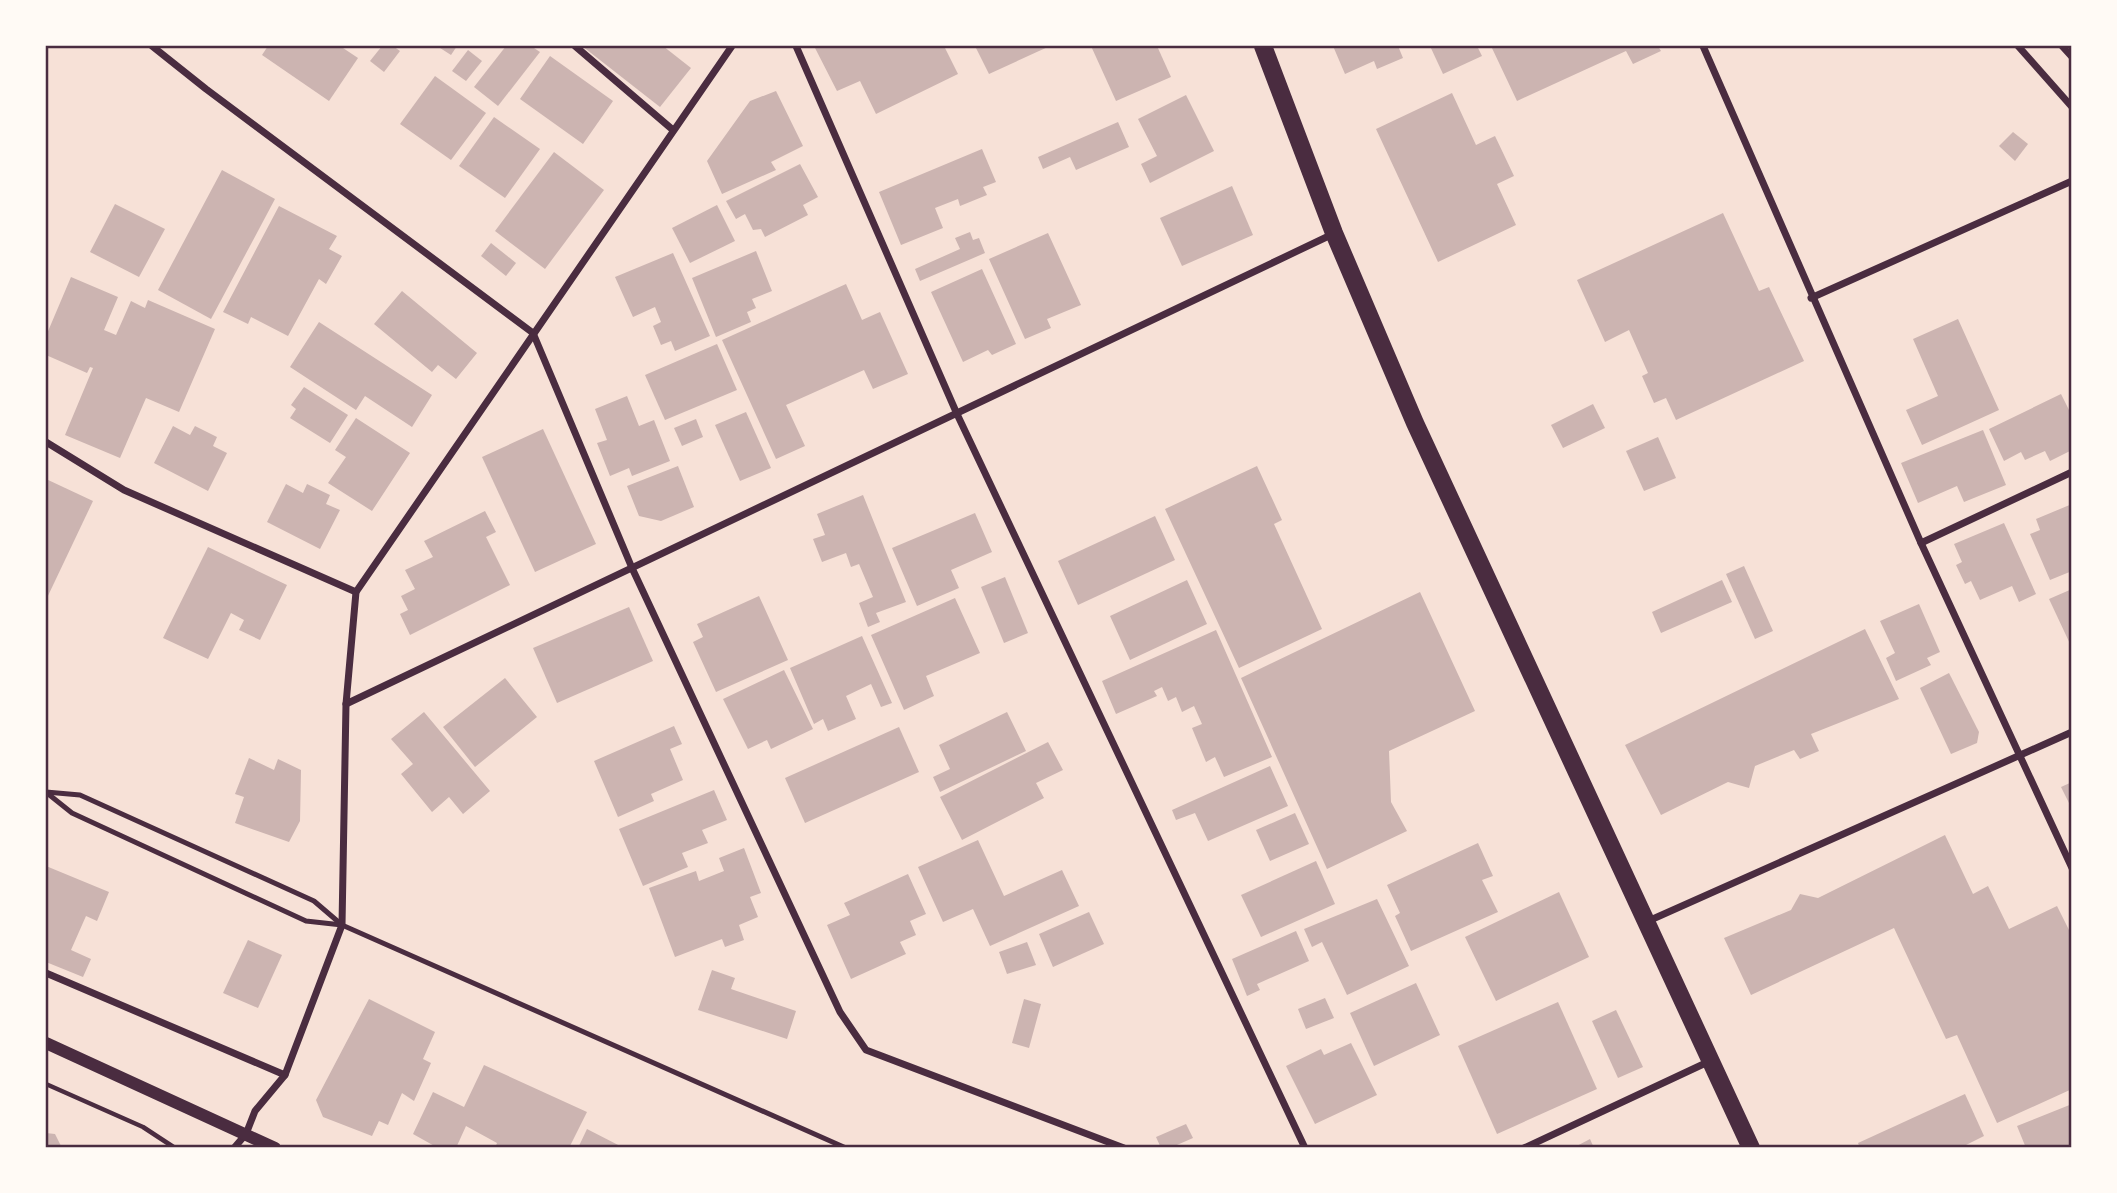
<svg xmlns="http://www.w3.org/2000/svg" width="2117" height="1193" viewBox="0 0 2117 1193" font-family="'Source Sans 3',sans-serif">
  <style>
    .building { fill: #ccb4b1 }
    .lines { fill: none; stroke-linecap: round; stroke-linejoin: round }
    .path { stroke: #4a2c40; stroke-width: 4.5 }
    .service { stroke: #4a2c40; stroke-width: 5 }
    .minor { stroke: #4a2c40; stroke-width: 7 }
    .tertiary { stroke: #4a2c40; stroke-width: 12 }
    .primary { stroke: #4a2c40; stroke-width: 18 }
    .neatline { fill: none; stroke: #4a2c40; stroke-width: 2.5 }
  </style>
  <rect width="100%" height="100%" fill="#f7e1d7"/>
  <!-- building -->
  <g class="building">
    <path d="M268 46H340L358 58 329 101 262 55Z"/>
    <path d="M382 46H393L400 51 384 72 370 61Z"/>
    <path d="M437 46H457L451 55Z"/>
    <path d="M506 46H531L540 52 498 106 474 87Z"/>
    <path d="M582 46H663L691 68 660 107Z"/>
    <path d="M814 46H944L958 74 876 114 860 81 837 91Z"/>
    <path d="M975 46H1050L989 74Z"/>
    <path d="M1091 46H1157L1171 77 1116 101Z"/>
    <path d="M1333 46H1398L1403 58 1377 69 1374 61 1345 74Z"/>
    <path d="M1430 46H1477L1482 56 1443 74Z"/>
    <path d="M1491 46H1658L1661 51 1633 64 1626 51 1517 101Z"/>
    <path d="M468 50 482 61 466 81 452 71Z"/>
    <path d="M550 56 613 101 583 144 520 99Z"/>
    <path d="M435 76 486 113 451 160 400 124Z"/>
    <path d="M776 91 803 146 771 162 776 170 722 194 707 161 750 101Z"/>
    <path d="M1452 93 1476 145 1495 136 1514 176 1497 184 1516 225 1438 262 1376 129Z"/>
    <path d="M1186 95 1214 151 1150 183 1141 164 1157 156 1138 119Z"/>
    <path d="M494 117 540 149 505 198 459 166Z"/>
    <path d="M1118 122 1129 147 1076 170 1070 157 1043 169 1038 157Z"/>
    <path d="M2013 132 2028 144 2015 161 1999 146Z"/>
    <path d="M982 149 996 182 983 187 987 195 960 206 958 199 935 208 943 228 901 245 879 192Z"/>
    <path d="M554 152 604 190 545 269 495 231Z"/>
    <path d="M800 164 818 197 803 205 808 215 765 237 761 229 753 230 745 214 736 219 726 201Z"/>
    <path d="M222 170 275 199 211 319 158 290Z"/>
    <path d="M1232 186 1253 235 1182 266 1160 218Z"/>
    <path d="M115 204 165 229 139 277 90 252Z"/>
    <path d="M717 205 735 241 690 263 672 228Z"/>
    <path d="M279 206 337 236 329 249 342 256 326 284 319 279 288 336 251 317 248 324 223 312Z"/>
    <path d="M1723 213 1759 291 1769 287 1804 361 1676 420 1666 398 1654 403 1642 376 1648 373 1629 330 1605 342 1577 280Z"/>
    <path d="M970 232 973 240 979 238 985 253 920 281 915 269 960 249 955 238Z"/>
    <path d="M1048 233 1081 305 1047 319 1051 328 1025 339 989 259Z"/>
    <path d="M491 243 516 263 506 276 481 256Z"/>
    <path d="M756 251 772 291 752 299 756 308 747 312 751 322 716 337 692 278Z"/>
    <path d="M673 253 710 336 675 351 671 341 661 345 653 326 661 322 655 307 633 317 615 277Z"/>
    <path d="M982 269 1016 344 992 355 988 350 963 362 931 292Z"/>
    <path d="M71 277 118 297 104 330 116 335 131 301 145 308 148 300 215 329 179 412 146 398 120 458 65 435 93 368 90 367 87 373 46 355V336Z"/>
    <path d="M846 284 862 320 880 312 908 374 873 389 864 370 786 405 805 446 776 459 722 340Z"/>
    <path d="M402 291 477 353 456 379 438 365 432 372 374 324Z"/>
    <path d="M1958 319 1999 410 1922 445 1906 410 1938 396 1913 339Z"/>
    <path d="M319 322 432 395 412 427 365 396 356 410 290 367Z"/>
    <path d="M717 344 737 390 665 420 645 375Z"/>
    <path d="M304 387 348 415 330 443 290 418 296 409 291 405Z"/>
    <path d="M2061 394 2072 416V450L2050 461 2045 451 2025 460 2021 452 2004 461 1989 429Z"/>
    <path d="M627 396 639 426 654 420 670 461 632 476 629 468 610 476 597 443 607 440 595 409Z"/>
    <path d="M1593 404 1605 428 1563 448 1551 425Z"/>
    <path d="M746 412 771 468 740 481 715 425Z"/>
    <path d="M356 418 410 453 372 511 328 483 346 457 335 450Z"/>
    <path d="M696 419 703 437 682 446 674 428Z"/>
    <path d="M173 426 190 435 195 426 217 437 213 446 227 453 208 491 154 463Z"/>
    <path d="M543 429 596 544 535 572 482 457Z"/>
    <path d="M1983 430 2006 485 1964 502 1957 486 1918 503 1901 463Z"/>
    <path d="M1658 437 1676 478 1644 491 1626 451Z"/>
    <path d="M678 466 694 507 661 521 639 516 627 486Z"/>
    <path d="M1257 466 1282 520 1274 524 1322 629 1239 668 1165 509Z"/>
    <path d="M46 479 93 501 46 600Z"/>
    <path d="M286 484 303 493 307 484 330 495 326 504 340 510 320 549 267 522Z"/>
    <path d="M863 495 906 602 876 613 880 622 868 627 859 603 873 597 859 564 851 567 846 553 822 562 813 539 825 535 817 514Z"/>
    <path d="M2072 504V571L2050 580 2030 534 2040 530 2036 519Z"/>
    <path d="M485 511 496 532 486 537 510 585 410 635 400 614 408 610 401 596 415 589 405 570 433 557 424 541Z"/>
    <path d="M975 513 992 552 951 570 959 588 917 606 892 548Z"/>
    <path d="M1155 516 1175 560 1078 605 1058 561Z"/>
    <path d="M2004 523 2036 594 2019 602 2012 586 1980 600 1971 581 1965 584 1956 565 1962 562 1954 544Z"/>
    <path d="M208 547 287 585 260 640 239 630 244 620 231 613 208 659 163 638Z"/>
    <path d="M1744 566 1773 631 1755 639 1726 574Z"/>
    <path d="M1005 577 1028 633 1004 643 981 587Z"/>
    <path d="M1187 580 1207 624 1130 660 1110 616Z"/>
    <path d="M1722 580 1732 602 1661 633 1652 612Z"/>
    <path d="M2072 589V648L2049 599Z"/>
    <path d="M1420 592 1475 711 1389 751 1391 802 1407 831 1327 869 1241 678Z"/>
    <path d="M759 596 788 660 716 692 693 642 703 637 697 624Z"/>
    <path d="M955 598 980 653 926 676 934 696 904 710 871 635Z"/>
    <path d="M1919 604 1940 652 1927 658 1931 665 1896 681 1886 658 1895 653 1880 621Z"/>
    <path d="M629 607 653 661 557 703 533 648Z"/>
    <path d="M1865 629 1899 699 1811 734 1819 751 1800 759 1794 750 1755 766 1749 788 1728 782 1661 815 1625 745Z"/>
    <path d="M1216 630 1272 757 1224 777 1215 757 1206 762 1192 728 1202 724 1194 706 1182 712 1176 697 1168 701 1162 687 1154 691 1157 696 1116 714 1102 681Z"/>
    <path d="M862 636 892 703 881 707 871 684 846 696 856 719 828 731 823 719 814 724 790 668Z"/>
    <path d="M784 670 813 729 771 749 767 740 748 749 723 699Z"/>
    <path d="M1949 673 1979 732 1977 743 1951 754 1920 688Z"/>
    <path d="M505 678 537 717 475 767 443 727Z"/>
    <path d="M424 712 490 791 463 814 449 797 432 812 401 774 413 764 391 739Z"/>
    <path d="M1007 712 1026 751 940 792 933 777 950 769 939 745Z"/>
    <path d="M674 726 682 744 670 749 683 780 651 794 654 801 618 817 594 761Z"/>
    <path d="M899 727 919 772 805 823 785 778Z"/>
    <path d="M1048 742 1063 770 1036 783 1044 798 962 840 940 797Z"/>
    <path d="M249 758 274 770 278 759 301 770 300 821 289 842 235 823 244 797 235 794Z"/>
    <path d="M1270 766 1288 806 1208 841 1195 813 1176 820 1172 810Z"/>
    <path d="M2072 782V809L2061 787Z"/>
    <path d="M714 790 727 820 702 830 708 843 682 853 688 867 643 886 619 829Z"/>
    <path d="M1295 813 1309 844 1270 861 1256 830Z"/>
    <path d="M1945 835 1973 894 1988 886 2009 929 2057 906 2072 936V1089L1997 1123 1957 1035 1946 1039 1894 928 1751 995 1724 938 1791 910 1800 894 1818 898Z"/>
    <path d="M978 840 1004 896 1062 870 1079 906 990 946 973 909 943 922 918 867Z"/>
    <path d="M1478 843 1493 876 1482 880 1498 912 1411 951 1395 916 1400 913 1387 885Z"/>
    <path d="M744 848 761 893 750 897 758 917 739 925 744 940 725 947 722 939 675 957 649 888 696 871 699 881 724 871 719 858Z"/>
    <path d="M1316 861 1335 904 1261 937 1241 895Z"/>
    <path d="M46 866 109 892 97 921 86 916 71 950 91 959 83 977 46 962Z"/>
    <path d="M908 874 926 914 910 921 916 935 900 942 906 954 851 979 827 925 850 915 844 903Z"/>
    <path d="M1559 892 1589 957 1496 1001 1465 937Z"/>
    <path d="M1377 899 1409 966 1347 995 1322 942 1312 947 1304 929Z"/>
    <path d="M1089 912 1104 944 1053 967 1039 934Z"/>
    <path d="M1296 931 1309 961 1257 984 1260 990 1247 996 1232 959Z"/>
    <path d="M248 940 282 955 258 1008 223 993Z"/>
    <path d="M1027 942 1036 965 1007 974 999 952Z"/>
    <path d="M712 970 735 978 731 989 796 1011 787 1039 698 1010Z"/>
    <path d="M1416 983 1440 1035 1374 1066 1350 1013Z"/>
    <path d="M1325 998 1334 1018 1306 1029 1298 1009Z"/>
    <path d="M369 999 435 1032 423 1059 431 1063 414 1101 402 1093 388 1125 379 1121 372 1136 323 1117 316 1100Z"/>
    <path d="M1024 999 1041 1004 1029 1048 1012 1043Z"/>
    <path d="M1558 1002 1597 1089 1497 1134 1458 1046Z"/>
    <path d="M1616 1010 1643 1067 1618 1078 1592 1021Z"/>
    <path d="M1351 1043 1377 1095 1315 1124 1286 1066 1321 1049 1324 1055Z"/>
    <path d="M484 1065 587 1112 569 1148H495L497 1143 466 1126 456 1148H438L413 1134 433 1092 464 1107Z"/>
    <path d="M1965 1094 1984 1136 1960 1148H1860L1858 1143Z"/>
    <path d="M2072 1104V1148H2026L2017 1126Z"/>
    <path d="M1186 1124 1193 1138 1170 1148H1161L1156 1137Z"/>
    <path d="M587 1129 624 1148H578Z"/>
    <path d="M46 1133 55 1134 62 1148H46Z"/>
    <path d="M1590 1139 1594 1148H1573Z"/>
  </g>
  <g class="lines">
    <!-- path -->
    <path class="path" d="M46 1084 143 1127 175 1148"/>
    <!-- service -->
    <g class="service">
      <path d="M46 792 80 795 314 901 342 925 846 1148"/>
      <path d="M47 793 72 813 306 921 342 925"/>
    </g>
    <!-- minor -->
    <g class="minor">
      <path d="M152 46 206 89 533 333 632 568 840 1012 866 1050 1124 1148"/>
      <path d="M575 46 673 130"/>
      <path d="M796 46 957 414 1305 1148"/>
      <path d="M1703 46 1921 543 2072 868"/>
      <path d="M2018 46 2072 107"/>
      <path d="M2062 46 2072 57"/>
      <path d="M1811 298 2072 181"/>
      <path d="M46 442 124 490 356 592"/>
      <path d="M1921 543 2072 472"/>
      <path d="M346 704 1333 234"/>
      <path d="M1646 922 2072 732"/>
      <path d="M46 973 285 1075"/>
      <path d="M234 1148 246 1134 255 1111 285 1075 342 925 346 704 356 592 732 46"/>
      <path d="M1524 1148 1710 1061"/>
    </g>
    <!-- tertiary -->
    <path class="tertiary" d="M46 1043 275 1148"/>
    <!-- primary -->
    <path class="primary" d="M1263 46 1334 233 1415 423 1751 1148"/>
  </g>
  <!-- border -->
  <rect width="2117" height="1193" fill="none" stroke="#fffaf5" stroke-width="94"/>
  <rect x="47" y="47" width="2023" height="1099" class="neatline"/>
</svg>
